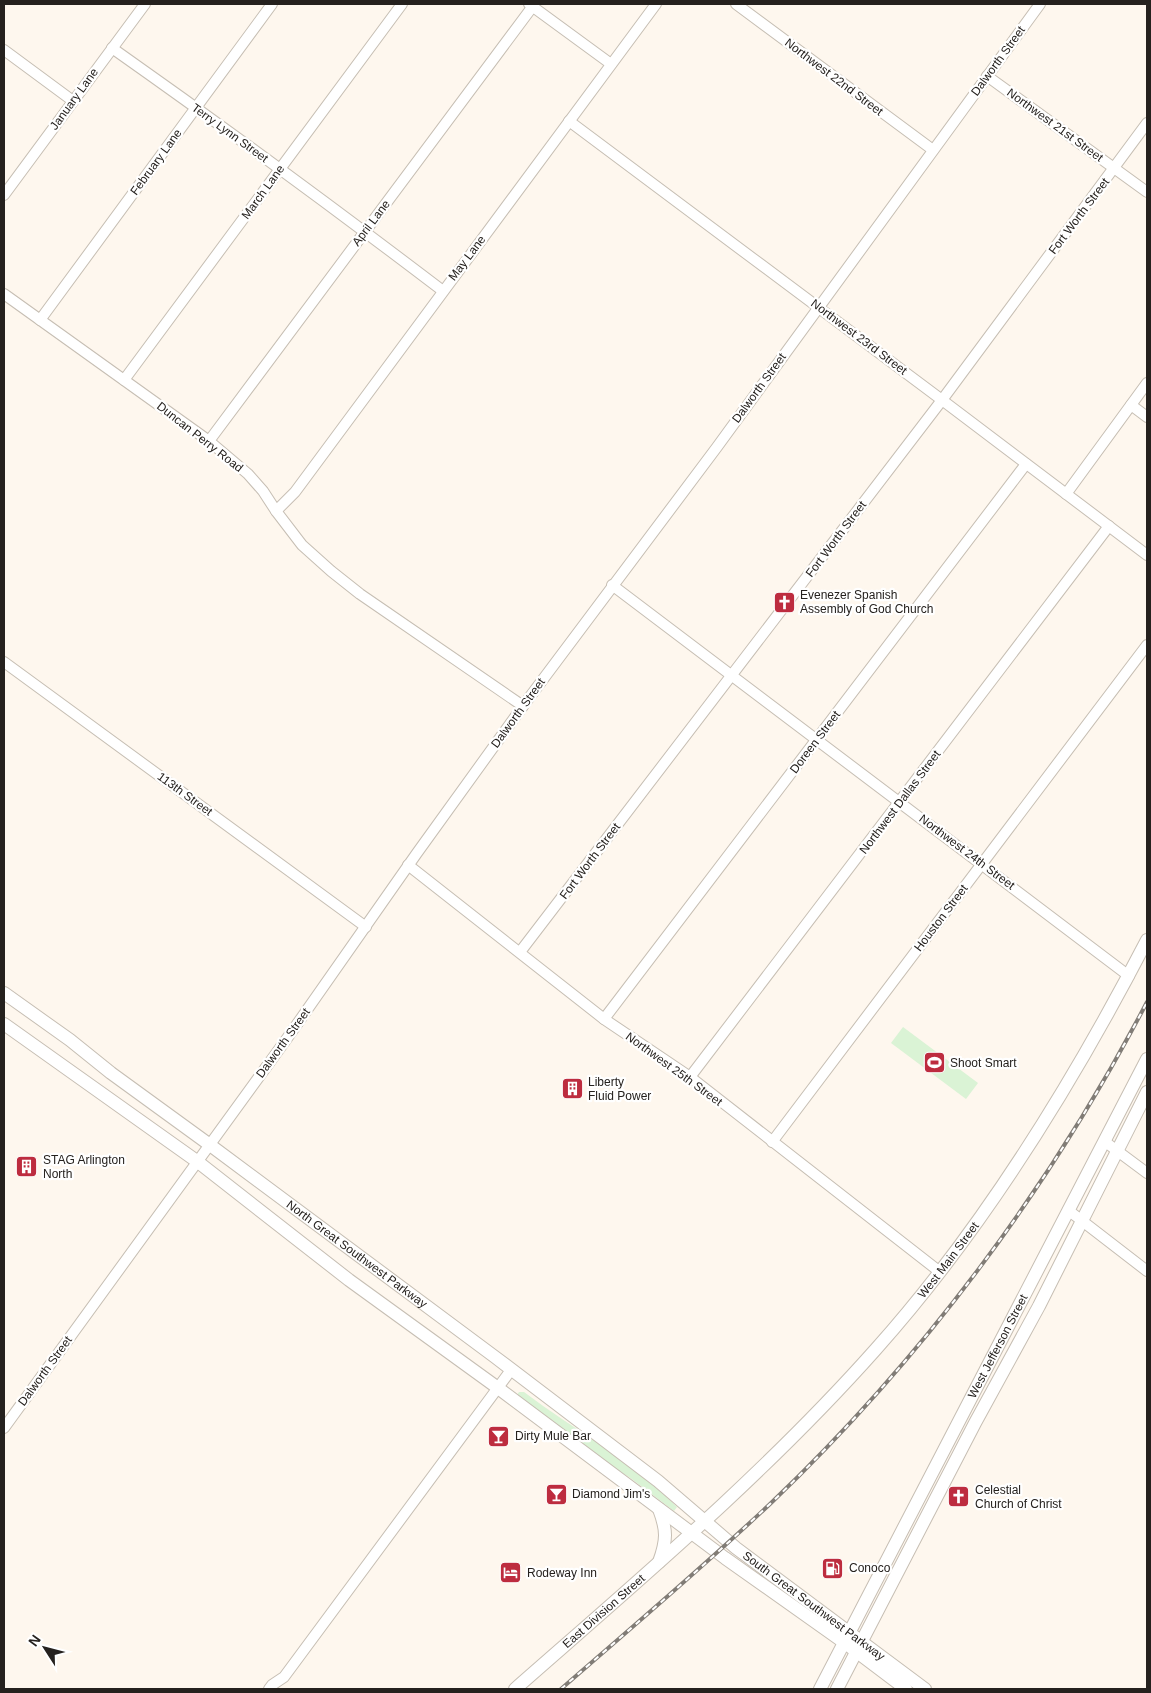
<svg xmlns="http://www.w3.org/2000/svg" width="1151" height="1693" viewBox="0 0 1151 1693" font-family="Arial,sans-serif">
  <style>
    .green { fill: #daf3d5 }
    .lines { fill: none; stroke-linecap: round; stroke-linejoin: round }
    .minor-casing { stroke: #c6beb3; stroke-width: 12 }
    .major-casing { stroke: #c6beb3; stroke-width: 14 }
    .minor { stroke: #fff; stroke-width: 10 }
    .major { stroke: #fff; stroke-width: 12 }
    .rail-casing { stroke: #817c76; stroke-width: 4 }
    .rail { stroke: #fff; stroke-width: 2; stroke-dasharray: 5.5; stroke-linecap: butt }
    .labels { text-anchor: middle; dominant-baseline: central; stroke-width: 4.5; stroke-linejoin: round; paint-order: stroke }
    .street-label { font-size: 12px; fill: #25211e; stroke: #fff }
    .poi-label { font-size: 12px; fill: #25211e; stroke: #fff; text-anchor: start }
  </style>
  <rect width="100%" height="100%" fill="#fef7ee"/>
  <!-- green -->
  <g class="green">
    <path d="M903 1027 978 1083 966 1099 891 1043Z"/>
    <path d="M519 1392H524C549 1411 576 1428 603 1446 629 1464 654 1485 677 1507L674 1511 629 1477 590 1453 517 1395Z"/>
  </g>
  <g class="lines">
    <defs>
      <g id="minor">
        <path d="M529 4 611 64"/>
        <path d="M736 4 933 150"/>
        <path d="M112 48C224 127 334 208 443 291"/>
        <path d="M4 50 73 101"/>
        <path d="M987 76 1147 192"/>
        <path d="M569 121 942 400 1147 555"/>
        <path d="M4 195 145 4"/>
        <path d="M4 294 209 441 248 474 263 491 276 511 302 545 331 571 360 594 523 706"/>
        <path d="M40 320 272 4"/>
        <path d="M124 380 402 4"/>
        <path d="M1131 405 1147 417"/>
        <path d="M209 441 533 6"/>
        <path d="M1066 494 1147 383"/>
        <path d="M276 511 295 492 656 4"/>
        <path d="M612 585 1129 976"/>
        <path d="M4 662 366 927"/>
        <path d="M408 865 604 1019 690 1077 940 1272"/>
        <path d="M520 952 942 400 1147 123"/>
        <path d="M604 1019 1026 464"/>
        <path d="M690 1077 1109 526"/>
        <path d="M1104 1141 1147 1173"/>
        <path d="M772 1142 1147 645"/>
        <path d="M1068 1210 1147 1271"/>
        <path d="M4 1428 288 1037 417 853 523 706 717 447 1040 4"/>
        <path d="M269 1689 272 1685 284 1677 511 1370"/>
      </g>
      <g id="major">
        <path id="s1" d="M4 993 70 1040 111 1073 210 1145 495 1357 658 1481 736 1548 925 1689"/>
        <path d="M4 1024 198 1162 349 1280 498 1388 725 1558 845 1643 906 1689"/>
        <path d="M659 1509C667 1530 667 1540 659 1562"/>
        <path id="s2" d="M515 1689C639 1580 766 1473 876 1349 984 1228 1073 1083 1147 940"/>
        <path id="s3" d="M820 1689 1147 1059"/>
        <path d="M837 1689 975 1423 1039 1306 1147 1092"/>
      </g>
    </defs>
    <!-- minor casing -->
    <use href="#minor" class="minor-casing"/>
    <!-- major casing -->
    <use href="#major" class="major-casing"/>
    <!-- minor -->
    <use href="#minor" class="minor"/>
    <!-- major -->
    <use href="#major" class="major"/>
    <defs>
      <path id="rail" d="M561 1689C631 1628 702 1568 770 1504 922 1359 1050 1188 1147 1002"/>
    </defs>
    <!-- rail casing -->
    <use href="#rail" class="rail-casing"/>
    <!-- rail -->
    <use href="#rail" class="rail"/>
  </g>
  <!-- icons -->
  <defs>
    <symbol id="church-square" viewBox="-11 -11 22 22"><rect x="-9" y="-9" width="18" height="18" rx="4" fill="#bd2c3f" stroke="#fff"/><path d="M-1.2-6h2.4v3.5h3.3v2.4h-3.3V6h-2.4V-.1h-3.3v-2.4h3.3Z" fill="#fff"/></symbol>
    <symbol id="stadium-square" viewBox="-11 -11 22 22"><rect x="-9" y="-9" width="18" height="18" rx="4" fill="#bd2c3f" stroke="#fff"/><path d="M0-5a6.5 5 0 1 0 0 10a6.5 5 0 1 0 0-10ZM-3.5-1.8h7v3.6h-7Z" fill="#fff"/></symbol>
    <symbol id="building-square" viewBox="-11 -11 22 22"><rect x="-9" y="-9" width="18" height="18" rx="4" fill="#bd2c3f" stroke="#fff"/><path d="M-4-6H4V6H1V3H-1V6H-4ZM-2.5-4.3h1.7v1.8h-1.7ZM.8-4.3h1.7v1.8H.8ZM-2.5-1h1.7V.8h-1.7ZM.8-1h1.7V.8H.8Z" fill="#fff"/></symbol>
    <symbol id="bar-square" viewBox="-11 -11 22 22"><rect x="-9" y="-9" width="18" height="18" rx="4" fill="#bd2c3f" stroke="#fff"/><path d="M-6-5H6L.8 .8V4.5H3.5V6h-7V4.5H-.8V.8Z" fill="#fff"/></symbol>
    <symbol id="fuel-square" viewBox="-11 -11 22 22"><rect x="-9" y="-9" width="18" height="18" rx="4" fill="#bd2c3f" stroke="#fff"/><path d="M-5.5-6h7V0h2V4h1.3V-2.5L3-4.5l.8-.8L6-3V5H2.5V1h-1V6h-7ZM-4.2-4.7v3.2H.2V-4.7Z" fill="#fff"/></symbol>
    <symbol id="hotel-square" viewBox="-11 -11 22 22"><rect x="-9" y="-9" width="18" height="18" rx="4" fill="#bd2c3f" stroke="#fff"/><path d="M-6-4.5h1.5V1H6V5H4.5V3h-9V5H-6ZM-4 0a1.8 1.8 0 1 1 3.6 0ZM.5 0V-2.5h3Q6-2.5 6 0Z" fill="#fff"/></symbol>
  </defs>
  <g fill-rule="evenodd">
    <use href="#church-square" x="772" y="590" width="25" height="25"/>
    <use href="#stadium-square" x="922" y="1050" width="25" height="25"/>
    <use href="#building-square" x="560" y="1076" width="25" height="25"/>
    <use href="#building-square" x="14" y="1154" width="25" height="25"/>
    <use href="#bar-square" x="486" y="1424" width="25" height="25"/>
    <use href="#bar-square" x="544" y="1482" width="25" height="25"/>
    <use href="#church-square" x="946" y="1484" width="25" height="25"/>
    <use href="#fuel-square" x="820" y="1556" width="25" height="25"/>
    <use href="#hotel-square" x="498" y="1560" width="25" height="25"/>
  </g>
  <g class="labels">
    <!-- street labels -->
    <g class="street-label">
      <text transform="translate(998 61) rotate(-54)">Dalworth Street</text>
      <text transform="translate(834 77) rotate(37)">Northwest 22nd Street</text>
      <text transform="translate(74 99) rotate(-54)">January Lane</text>
      <text transform="translate(1055 125) rotate(36)">Northwest 21st Street</text>
      <text transform="translate(230 133) rotate(36)">Terry Lynn Street</text>
      <text transform="translate(156 162) rotate(-54)">February Lane</text>
      <text transform="translate(263 192) rotate(-54)">March Lane</text>
      <text transform="translate(1079 216) rotate(-53)">Fort Worth Street</text>
      <text transform="translate(371 223) rotate(-53)">April Lane</text>
      <text transform="translate(467 258) rotate(-53)">May Lane</text>
      <text transform="translate(859 337) rotate(37)">Northwest 23rd Street</text>
      <text transform="translate(759 388) rotate(-54)">Dalworth Street</text>
      <text transform="translate(200 437) rotate(38)">Duncan Perry Road</text>
      <text transform="translate(836 539) rotate(-53)">Fort Worth Street</text>
      <text transform="translate(518 713) rotate(-54)">Dalworth Street</text>
      <text transform="translate(815 742) rotate(-53)">Doreen Street</text>
      <text transform="translate(185 794) rotate(36)">113th Street</text>
      <text transform="translate(900 802) rotate(-53)">Northwest Dallas Street</text>
      <text transform="translate(967 852) rotate(37)">Northwest 24th Street</text>
      <text transform="translate(590 861) rotate(-53)">Fort Worth Street</text>
      <text transform="translate(941 918) rotate(-53)">Houston Street</text>
      <text transform="translate(283 1043) rotate(-54)">Dalworth Street</text>
      <text transform="translate(674 1069) rotate(36)">Northwest 25th Street</text>
      <text stroke="none"><textPath href="#s1" startOffset="439">North Great Southwest Parkway</textPath></text>
      <text stroke="none"><textPath href="#s2" startOffset="611">West Main Street</textPath></text>
      <text stroke="none"><textPath href="#s3" startOffset="386">West Jefferson Street</textPath></text>
      <text transform="translate(45 1371) rotate(-54)">Dalworth Street</text>
      <text stroke="none"><textPath href="#s1" startOffset="1016">South Great Southwest Parkway</textPath></text>
      <text stroke="none"><textPath href="#s2" startOffset="118">East Division Street</textPath></text>
    </g>
    <!-- poi labels -->
    <g class="poi-label">
      <text x="800" y="595">Evenezer Spanish<tspan x="800" dy="14">Assembly of God Church</tspan></text>
      <text x="950" y="1063">Shoot Smart</text>
      <text x="588" y="1082">Liberty<tspan x="588" dy="14">Fluid Power</tspan></text>
      <text x="43" y="1160">STAG Arlington<tspan x="43" dy="14">North</tspan></text>
      <text x="515" y="1436">Dirty Mule Bar</text>
      <text x="975" y="1490">Celestial<tspan x="975" dy="14">Church of Christ</tspan></text>
      <text x="572" y="1494">Diamond Jim's</text>
      <text x="849" y="1568">Conoco</text>
      <text x="527" y="1573">Rodeway Inn</text>
    </g>
  </g>
  <!-- border -->
  <rect width="1151" height="1693" fill="none" stroke="#25211e" stroke-width="10"/>
  <!-- north arrow -->
  <g transform="translate(45 1648) rotate(306)" stroke="#ffffff" stroke-width="4" paint-order="stroke">
  <path d="M0-4L9 19L0 12L-9 19Z" fill="#25211e"/>
  <text y="-8" font-size="14" font-weight="bold" text-anchor="middle" fill="#25211e">N</text>
  </g>
</svg>
